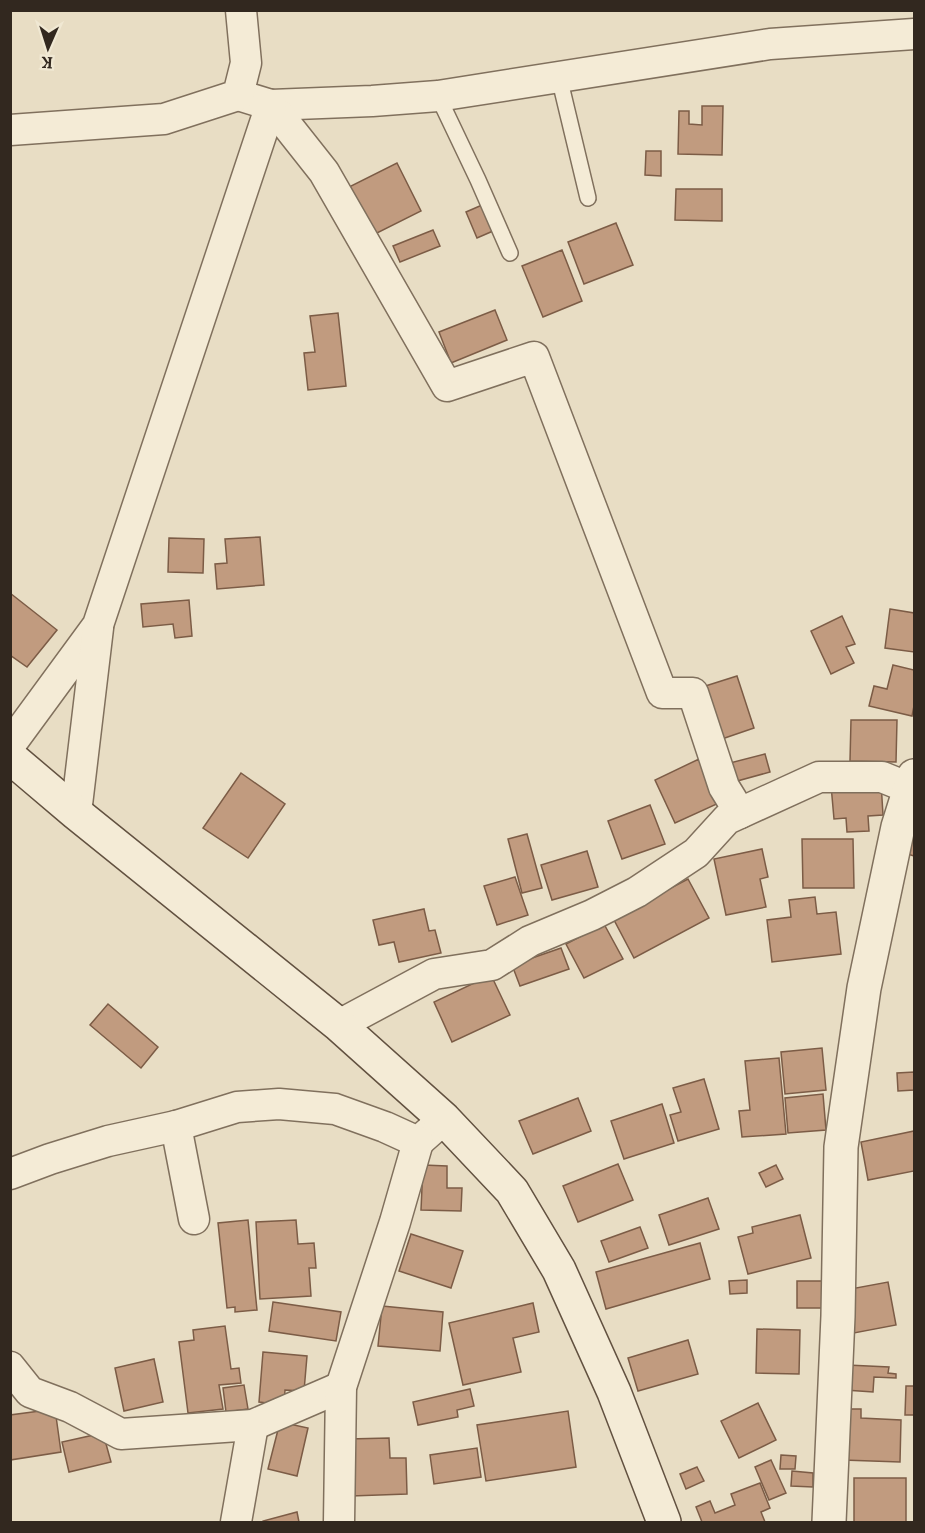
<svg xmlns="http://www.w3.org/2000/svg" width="925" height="1533" viewBox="0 0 925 1533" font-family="Lora,serif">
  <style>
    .building { fill: #c19b7f; stroke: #7c5c46; stroke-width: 1.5 }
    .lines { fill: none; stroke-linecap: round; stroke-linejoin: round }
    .service-casing { stroke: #80705d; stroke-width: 18 }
    .minor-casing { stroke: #80705d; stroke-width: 33 }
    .tertiary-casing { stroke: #80705d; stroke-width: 36 }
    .secondary-casing { stroke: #625140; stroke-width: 36 }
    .service { stroke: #f4ebd6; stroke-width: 15 }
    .minor { stroke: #f4ebd6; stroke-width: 30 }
    .tertiary { stroke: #f4ebd6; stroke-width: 33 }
    .secondary { stroke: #f4ebd6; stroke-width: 33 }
  </style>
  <rect width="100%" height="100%" fill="#e8ddc4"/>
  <!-- building -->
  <g class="building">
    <path d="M702 106H723L722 155 678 154 679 111H689V124L702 125Z"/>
    <path d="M646 151H661V176L645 175Z"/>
    <path d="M397 163 421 211 369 237 345 189Z"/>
    <path d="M676 189H722V221L675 220Z"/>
    <path d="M482 205 493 231 477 238 466 212Z"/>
    <path d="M616 223 633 265 584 284 568 242Z"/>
    <path d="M433 230 440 246 400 262 393 246Z"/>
    <path d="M562 250 582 301 543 317 522 266Z"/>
    <path d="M495 310 507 340 451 363 439 332Z"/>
    <path d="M338 313 346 386 308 390 304 353 315 352 310 316Z"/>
    <path d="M260 537 264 585 217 589 215 564 227 563 225 539Z"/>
    <path d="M169 538 204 539 203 573 168 572Z"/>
    <path d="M10 593 57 630 27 667 10 655Z"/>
    <path d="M189 600 192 636 175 638 173 624 143 627 141 604Z"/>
    <path d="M890 609 914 613V652L885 648Z"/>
    <path d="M842 616 855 644 846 647 854 663 831 674 811 631Z"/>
    <path d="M893 665 914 670V706L912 716 869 706 874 686 887 689Z"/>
    <path d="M737 676 754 728 716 741 699 688Z"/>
    <path d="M851 720H897L896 762 850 761Z"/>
    <path d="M765 754 770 772 730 783 726 764Z"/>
    <path d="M699 759 719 803 675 823 655 780Z"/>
    <path d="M241 773 285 804 248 858 203 828Z"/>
    <path d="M881 782 883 815 868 816 869 831 847 832 846 818 834 819 831 785Z"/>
    <path d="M914 798V856L901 852Z"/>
    <path d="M650 805 665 844 622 859 608 821Z"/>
    <path d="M527 834 542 888 522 893 508 839Z"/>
    <path d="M802 839H853L854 888H803Z"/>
    <path d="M762 849 768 877 760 879 766 907 726 915 714 859Z"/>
    <path d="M587 851 598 887 552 900 541 865Z"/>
    <path d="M515 877 528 915 497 925 484 886Z"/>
    <path d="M688 879 709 918 634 958 613 918Z"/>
    <path d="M815 897 817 914 836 912 841 954 772 962 767 920 791 917 789 900Z"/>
    <path d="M424 909 429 931 435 930 441 953 399 962 394 942 379 945 373 920Z"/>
    <path d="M604 924 623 959 584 978 566 944Z"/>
    <path d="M561 948 569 969 520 986 512 965Z"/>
    <path d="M491 975 510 1015 452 1042 434 1002Z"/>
    <path d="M108 1004 158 1047 141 1068 90 1025Z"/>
    <path d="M822 1048 826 1090 785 1094 781 1052Z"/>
    <path d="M779 1058 786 1134 742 1137 739 1111 750 1110 745 1061Z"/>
    <path d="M914 1072V1090L898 1091 897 1073Z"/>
    <path d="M704 1079 719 1129 678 1141 670 1115 681 1112 673 1088Z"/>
    <path d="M823 1094 826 1130 788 1133 785 1098Z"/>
    <path d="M578 1098 591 1131 533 1154 519 1121Z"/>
    <path d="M662 1104 674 1143 624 1159 611 1121Z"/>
    <path d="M914 1131V1171L868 1180 861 1142Z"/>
    <path d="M618 1164 633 1200 578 1222 563 1186Z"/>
    <path d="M423 1165 447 1166V1188H462L461 1211 421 1210Z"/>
    <path d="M776 1165 783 1179 766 1187 759 1173Z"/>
    <path d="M708 1198 719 1229 669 1245 659 1215Z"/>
    <path d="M800 1215 811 1258 748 1274 738 1237 753 1233 752 1227Z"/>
    <path d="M248 1220 257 1310 235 1312V1307L227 1308 218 1223Z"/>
    <path d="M296 1220 298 1244 314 1243 316 1268H309L311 1296 260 1299 256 1222Z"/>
    <path d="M640 1227 648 1248 609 1262 601 1241Z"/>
    <path d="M411 1234 463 1251 451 1288 399 1271Z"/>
    <path d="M700 1243 710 1279 606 1309 596 1272Z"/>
    <path d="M747 1280V1293L730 1294 729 1281Z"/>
    <rect x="797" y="1281" width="26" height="27"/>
    <path d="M888 1282 896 1325 854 1333 845 1290Z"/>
    <path d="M273 1302 341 1312 336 1341 269 1331Z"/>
    <path d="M533 1303 539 1332 513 1338 521 1372 463 1385 449 1323Z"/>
    <path d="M382 1306 443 1312 440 1351 378 1346Z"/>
    <path d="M225 1326 231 1369 239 1368 241 1383 219 1385 223 1409 188 1413 179 1342 194 1340 193 1330Z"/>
    <path d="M757 1329 800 1330 799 1374 756 1373Z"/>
    <path d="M688 1340 698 1374 638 1391 628 1358Z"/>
    <path d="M263 1352 307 1356 304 1391 285 1390 284 1405 259 1402Z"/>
    <path d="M154 1359 163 1402 124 1411 115 1368Z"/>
    <path d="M847 1365 889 1367 888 1373 896 1374V1378L874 1377 873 1392 845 1390Z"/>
    <path d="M244 1385 248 1409 226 1412 223 1388Z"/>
    <path d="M906 1386H914V1415H905Z"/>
    <path d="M470 1389 474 1406 457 1410 458 1417 418 1425 413 1402Z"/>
    <path d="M758 1403 776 1440 739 1458 721 1421Z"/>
    <path d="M55 1409 61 1452 10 1460V1415Z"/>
    <path d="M845 1409H861V1418L901 1420 900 1462 843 1460Z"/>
    <path d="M568 1411 576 1467 486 1481 477 1425Z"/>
    <path d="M280 1422 308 1428 297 1476 268 1469Z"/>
    <path d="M103 1433 111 1462 69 1472 62 1442Z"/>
    <path d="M389 1438 390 1458H406L407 1494 351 1496 348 1439Z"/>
    <path d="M477 1448 481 1477 434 1484 430 1455Z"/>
    <path d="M781 1455 796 1456 795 1469H780Z"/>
    <path d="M771 1460 786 1493 769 1500 755 1467Z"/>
    <path d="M697 1467 704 1481 686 1489 680 1474Z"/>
    <path d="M792 1471 813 1473V1487L791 1486Z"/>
    <rect x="854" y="1478" width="52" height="44"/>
    <path d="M760 1483 770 1508 761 1512 765 1522H702L696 1507 710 1501 715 1513 735 1505 731 1494Z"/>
    <path d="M297 1512 299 1522H263V1521Z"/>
  </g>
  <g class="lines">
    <defs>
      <g id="service">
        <path d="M559 77 588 198"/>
        <path d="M438 96 478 180 510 253"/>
      </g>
      <g id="minor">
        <path d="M238 95 271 105 372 101 438 96 770 44 914 34"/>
        <path d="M271 105 324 172 447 386 534 357 662 693H693L724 787 740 813"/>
        <path d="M10 130 164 119 238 95 246 63 241 10"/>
        <path d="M10 745 98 625 271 105"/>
        <path d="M76 813 98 628"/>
        <path d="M339 1025 434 974 492 965 530 941 592 915 637 892 696 853 727 819 819 777H882L914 790"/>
        <path d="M176 1126 194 1219"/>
        <path d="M10 1174 50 1159 108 1141 176 1126 237 1107 279 1104 335 1109 385 1127 418 1142 444 1119"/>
        <path d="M10 1367 30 1392 70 1407 121 1434 253 1425 341 1387"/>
        <path d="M236 1522 253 1425"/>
        <path d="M339 1522 341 1387 395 1222 418 1142"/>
      </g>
      <path id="tertiary" d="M829 1522 838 1316 841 1147 864 988 898 827 914 776"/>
      <path id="secondary" d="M10 757 76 813 339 1025 444 1119 512 1191 559 1270 614 1392 664 1522"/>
    </defs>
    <!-- service casing -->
    <use href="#service" class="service-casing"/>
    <!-- minor casing -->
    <use href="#minor" class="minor-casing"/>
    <!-- tertiary casing -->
    <use href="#tertiary" class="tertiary-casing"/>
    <!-- secondary casing -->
    <use href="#secondary" class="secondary-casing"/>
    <!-- service -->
    <use href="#service" class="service"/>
    <!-- minor -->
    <use href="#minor" class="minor"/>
    <!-- tertiary -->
    <use href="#tertiary" class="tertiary"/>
    <!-- secondary -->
    <use href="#secondary" class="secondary"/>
  </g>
  <!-- border -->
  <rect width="925" height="1533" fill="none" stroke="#32281f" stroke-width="24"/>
  <!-- north arrow -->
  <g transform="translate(48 48) rotate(183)" stroke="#f0e8d3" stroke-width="4.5" paint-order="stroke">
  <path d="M0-4.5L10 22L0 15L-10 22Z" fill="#32281f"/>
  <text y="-9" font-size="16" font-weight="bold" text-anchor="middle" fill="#32281f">K</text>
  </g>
</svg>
